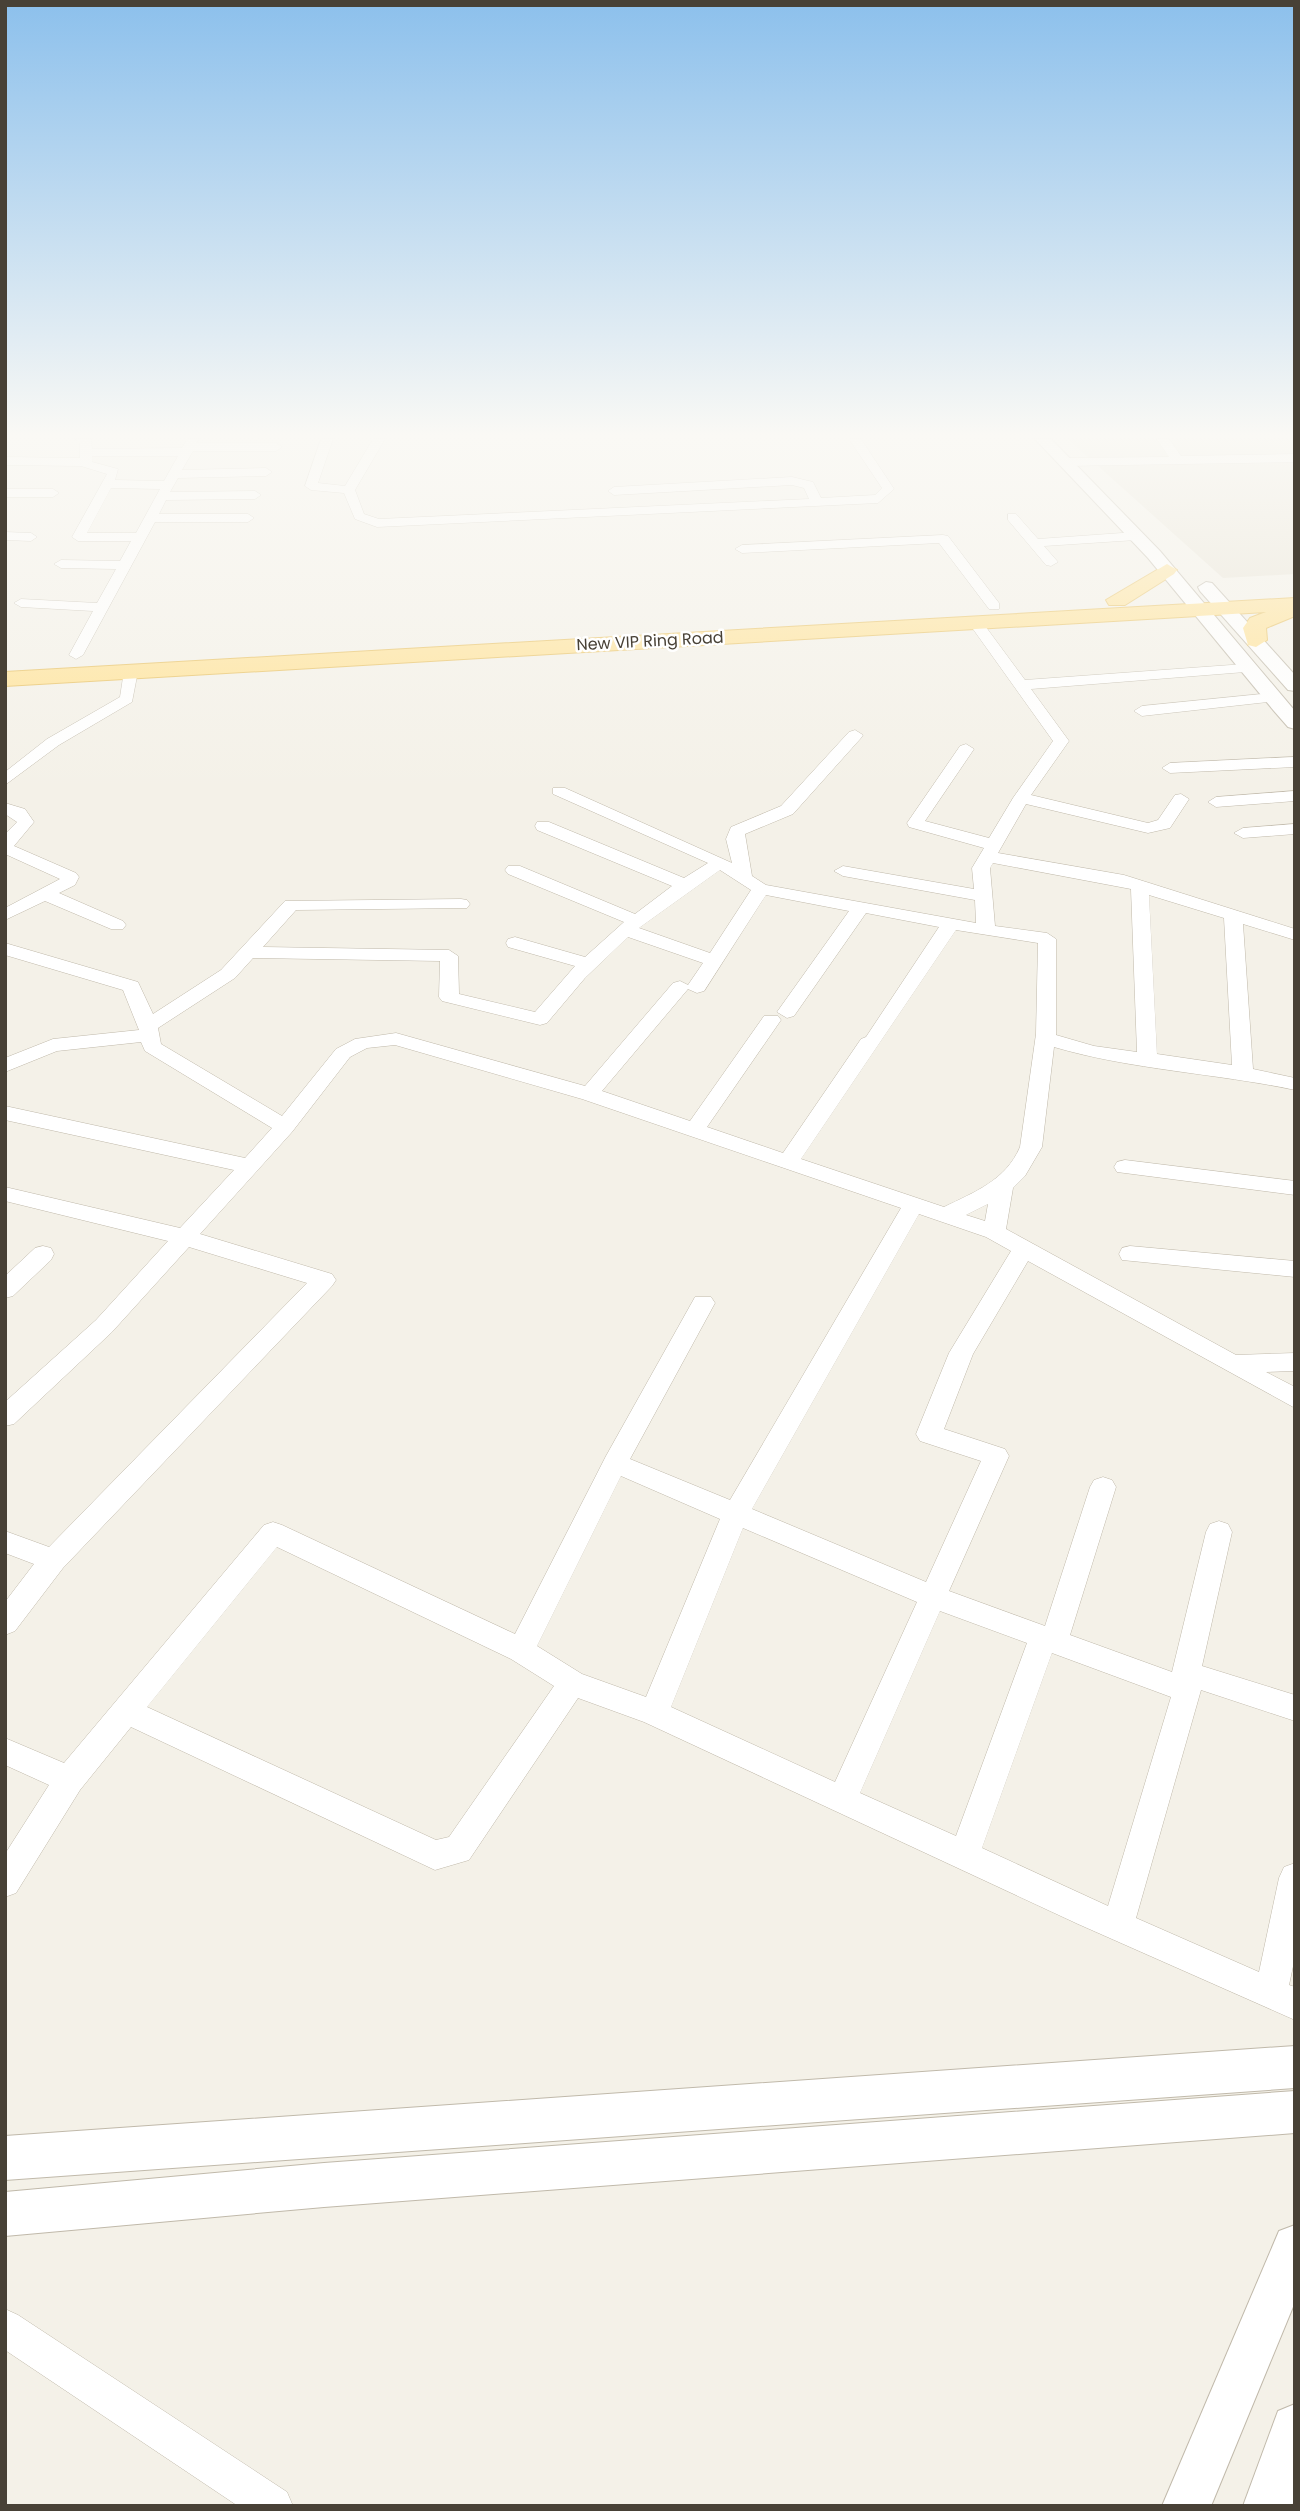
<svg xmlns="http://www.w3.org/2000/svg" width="1300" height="2511" viewBox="0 0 1300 2511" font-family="Poppins,sans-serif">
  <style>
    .residential { fill: #e8e3d5 }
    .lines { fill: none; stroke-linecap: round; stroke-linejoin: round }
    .minor-casing { stroke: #c0b9aa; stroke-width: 1 }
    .tertiary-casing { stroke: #c0b9aa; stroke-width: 2 }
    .primary-casing { stroke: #e8c162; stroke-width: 2 }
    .minor { fill: #fff; fill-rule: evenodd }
    .tertiary { fill: #fff; fill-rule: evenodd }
    .primary { fill: #ffe296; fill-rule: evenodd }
    .labels { text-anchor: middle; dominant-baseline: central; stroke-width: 5; stroke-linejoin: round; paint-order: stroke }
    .far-street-label { font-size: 16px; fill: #484136; stroke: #fff }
  </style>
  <rect width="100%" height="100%" fill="#f4f1e8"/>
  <!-- residential -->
  <path class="residential" d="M1068 439H1295V574L1223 578Z"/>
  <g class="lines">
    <defs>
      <g id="minor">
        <path d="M75 439H91L92 449 182 448 187 439H199L196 443H276L282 447 276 451H193L182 470 266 468 272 472 266 476 178 478 170 492 255 491 261 495 255 499 166 500 159 514H248L254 518 248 522H155L83 655 76 659 69 655 93 611 21 607 14 603 21 599 97 603 116 569 61 568 54 564 61 560 120 561 131 541H78L72 537 107 474 81 466 5 465V457L80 458V442ZM92 456H178L164 481 115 480 118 469 92 462ZM111 488 160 489 136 533H87Z"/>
        <path d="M321 439H333L318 483 345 486 373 439H385L355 490 364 514 379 519 809 499 804 488 792 485 614 495 608 491 614 487 792 477 813 482 821 498 875 495 882 488 849 439H861L894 489 878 503 377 527 355 519 344 493 311 490 305 486Z"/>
        <path d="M1157 439H1169L1181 456 1295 454V462L1066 466 1060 462 1066 458 1169 457Z"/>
        <path d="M5 489H53L59 493 53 497H5Z"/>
        <path d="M1008 514H1016L1038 539 1136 532 1142 536 1136 540 1044 546 1058 562 1051 566 1046 565 1008 520Z"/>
        <path d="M5 532 31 533 37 537 31 541 5 540Z"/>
        <path d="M943 535 948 536 999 603V609H989L939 543 742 553 735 549 742 545Z"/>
        <path d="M975 618 980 619 1025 680 1245 664 1252 668 1245 672 1031 689 1069 741 1031 795 1148 823 1158 820 1175 795 1181 794 1189 799 1170 828 1148 833 1026 804 998 853 1124 875 1295 929V940L1243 924 1253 1069 1295 1078V1090C1215 1073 1132 1070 1054 1047L1042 1147 1025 1176 1013 1188 1006 1229 1236 1355 1295 1353V1371L1266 1372 1295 1387V1408L1028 1261 973 1354 944 1429 1005 1449 1009 1456 949 1591 1045 1626 1090 1487 1094 1480 1103 1477 1112 1480 1116 1487 1070 1635 1172 1672 1206 1532 1210 1524 1219 1521 1228 1524 1232 1532 1202 1666 1295 1695V1721L1201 1690 1136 1918 1259 1972 1279 1878 1284 1867 1295 1863V1957L1289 1985 1295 1987V2020L1078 1924 644 1722 578 1698 469 1860 435 1870 131 1727 80 1790 16 1893 5 1897V1854L49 1785 5 1765V1738L64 1763 264 1525 273 1522 282 1525 515 1634 606 1456 695 1297H711L715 1303 630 1459 730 1500 901 1208 582 1099 395 1045 367 1048 350 1057 292 1132 200 1234 332 1274 336 1280 332 1286 63 1568 15 1631 5 1635V1602L34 1564 5 1553V1531L49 1547 307 1283 189 1247 112 1332 14 1424 5 1426V1402L96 1320 168 1241 5 1201V1187L180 1228 234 1170 5 1120V1106L245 1158 272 1128 145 1051 141 1042 57 1051 5 1072V1058L53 1039 139 1030 123 990 5 955V943L138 982 153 1014 221 970 285 901 461 899 467 900 470 904 467 908 296 910 263 947 449 950 458 956 459 994 535 1012 575 966 508 947 506 943 508 939 515 937 585 957 624 922 508 874 505 870 508 866H520L635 914 672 886 537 830 535 826 537 822H549L684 878 708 863 553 794V788H565L732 863 726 839 731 827 781 806 849 732 855 730 863 735 861 738 793 814 745 834 752 876 766 885 976 923 975 900 843 876 834 871 843 866 974 889 972 868 984 848 909 827 907 823 960 746 966 744 974 749 925 821 989 838 1013 798 1053 741 968 622ZM993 863 1131 889 1137 1052 1094 1046 1056 1035V939L1047 933 995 926 990 868ZM720 870 751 890 710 953 639 928ZM766 895 849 911 777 1012 787 1018 794 1016 866 913 939 927 866 1037 861 1039 783 1153 707 1127 781 1020 778 1016H764L690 1121 602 1091 688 989 697 993 704 991ZM1149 895 1224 918 1232 1065 1157 1054ZM956 930 1038 943 1036 1034 1020 1147C1006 1180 975 1192 944 1207L801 1159ZM628 937 703 963 688 985 680 981 673 983 585 1086 396 1033 355 1039 336 1049 282 1116 161 1044 158 1028 235 978 253 958 440 961 439 997 442 1001 540 1025 547 1023 585 978ZM988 1204 985 1221 966 1215ZM919 1214 986 1237 1011 1251 949 1353 916 1434 920 1441 981 1461 926 1582 752 1509ZM621 1476 720 1519 646 1697 582 1674 537 1646ZM743 1528 917 1602 835 1782 671 1707ZM277 1547 511 1659 554 1686 449 1837 436 1840 147 1707ZM940 1611 1027 1643 956 1836 860 1793ZM1052 1653 1171 1697 1108 1906 982 1848Z"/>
        <path d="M131 667 138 671 132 702 59 745 5 785V772L47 739 120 697 124 671Z"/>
        <path d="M1272 693 1277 695V701L1142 716 1134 711 1142 706Z"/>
        <path d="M1295 757V767L1170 773 1162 768 1170 763Z"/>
        <path d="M1295 791V801L1216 807 1208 802 1216 797Z"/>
        <path d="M5 803 25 809 34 822 14 846 76 873 79 877 75 885 59 893 123 921 126 925 123 929H111L45 901 5 920V908L60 879 5 854V834L17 822 5 814Z"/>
        <path d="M1295 824V834L1243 838 1234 833 1243 828Z"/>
        <path d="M1125 1160 1295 1181V1195L1117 1172 1114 1167 1117 1162Z"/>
        <path d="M43 1246 51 1248 54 1254 51 1260 13 1296 5 1298V1276L35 1248Z"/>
        <path d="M1130 1246 1295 1261V1277L1122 1260 1119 1254 1122 1248Z"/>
        <path d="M5 2309 18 2315 287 2492 293 2506H238L5 2350Z"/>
      </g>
      <g id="tertiary">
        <path d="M1035 439H1051L1160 551 1295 711V729L1288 727 1274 711 1148 558Z"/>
        <path d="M1206 582 1212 583 1295 675V691L1288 690 1200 591 1198 587Z"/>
        <path d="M1295 2046V2088L5 2180V2136Z"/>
        <path d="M1295 2091V2133L324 2207 5 2236V2192L324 2163Z"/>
        <path d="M1295 2225V2302L1211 2506H1162L1279 2231Z"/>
        <path d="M1295 2404V2497L1292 2506H1243L1278 2411Z"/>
      </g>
      <g id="primary">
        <path d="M1167 564 1177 570 1174 574 1125 605H1109L1106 600Z"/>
        <path d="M1295 598V616L1266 628 1267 640 1256 647 1248 645 1243 628 1250 618 1266 612 5 686V672Z"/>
      </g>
    </defs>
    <!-- minor casing -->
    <use href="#minor" class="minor-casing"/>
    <!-- tertiary casing -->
    <use href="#tertiary" class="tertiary-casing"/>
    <!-- primary casing -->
    <use href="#primary" class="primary-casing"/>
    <!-- minor -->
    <use href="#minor" class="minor"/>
    <!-- tertiary -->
    <use href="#tertiary" class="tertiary"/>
    <!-- primary -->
    <use href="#primary" class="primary"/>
  </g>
  <!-- sky -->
  <linearGradient id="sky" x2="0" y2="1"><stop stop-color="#8cc0ec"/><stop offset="0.55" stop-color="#faf9f5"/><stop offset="1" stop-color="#faf9f5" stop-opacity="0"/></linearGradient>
  <rect width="1300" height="791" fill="url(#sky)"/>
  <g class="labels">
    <!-- far-street labels -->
    <g class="far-street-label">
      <text transform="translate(650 641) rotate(-3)">New VIP Ring Road</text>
    </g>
  </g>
  <!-- border -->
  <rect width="1300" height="2511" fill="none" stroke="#484136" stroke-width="14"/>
</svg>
